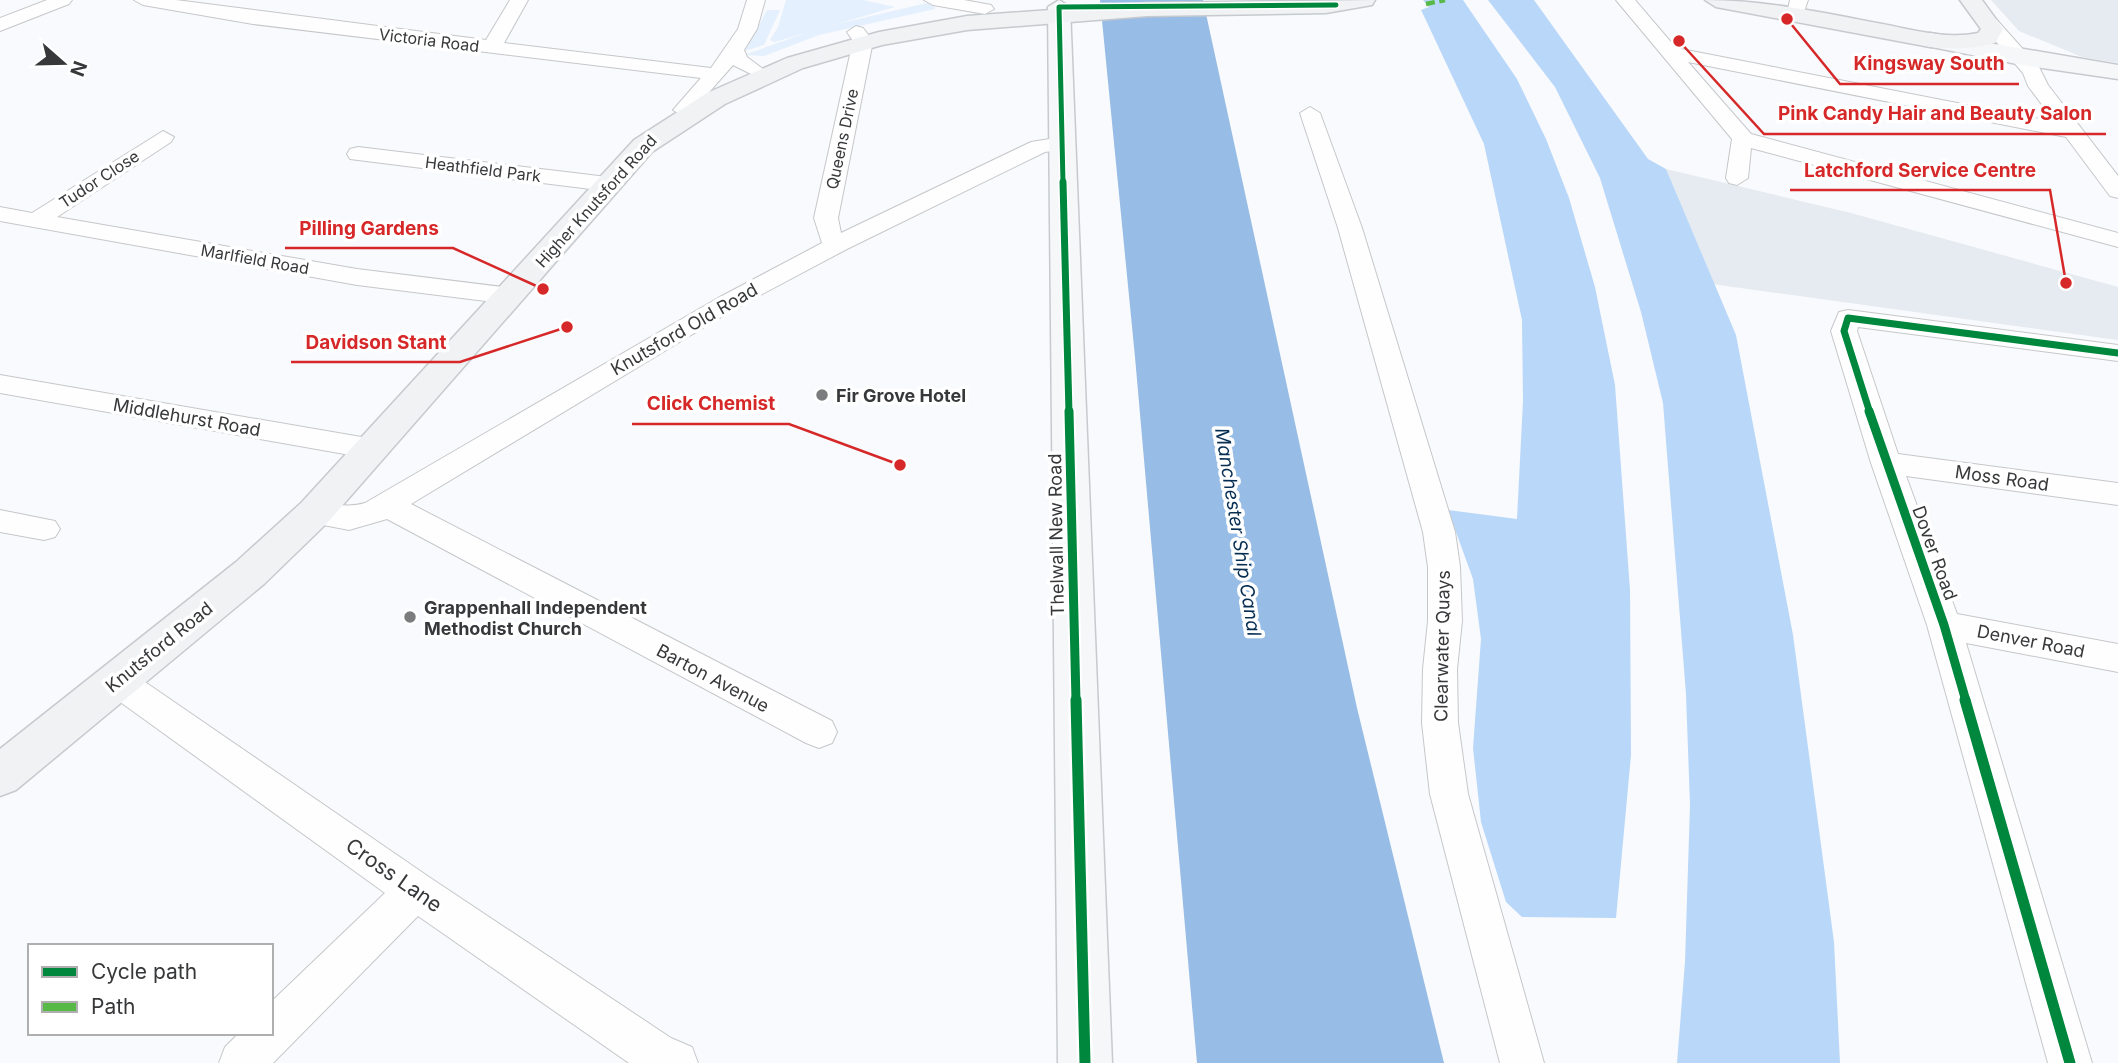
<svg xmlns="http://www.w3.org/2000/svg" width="2118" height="1063" viewBox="0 0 2118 1063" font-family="Inter,sans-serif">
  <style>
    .built { fill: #e5ebf1 }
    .green { fill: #e4f0fd }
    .forest { fill: #b9d7f9 }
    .water { fill: #97bce5 }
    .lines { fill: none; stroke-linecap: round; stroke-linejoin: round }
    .minor-casing { stroke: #c6c7c9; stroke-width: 2 }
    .major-casing { stroke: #c6cace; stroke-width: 3 }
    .highway-casing { stroke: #c6cace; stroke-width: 3 }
    .minor { fill: #fefeff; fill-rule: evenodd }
    .major { fill: #f5f7f9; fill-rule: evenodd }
    .highway { fill: #f0f2f4; fill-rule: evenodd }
    .quiet { stroke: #58b947; stroke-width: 4.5; stroke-dasharray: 9 4.5; stroke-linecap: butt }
    .cycleway-far3-casing { stroke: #fff; stroke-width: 8 }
    .cycleway-far2-casing { stroke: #fff; stroke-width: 10 }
    .cycleway-far1-casing { stroke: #fff; stroke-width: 13 }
    .cycleway-casing { stroke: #fff; stroke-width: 16 }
    .cycleway-far3 { stroke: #00873e; stroke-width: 5 }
    .cycleway-far2 { stroke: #00873e; stroke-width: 7 }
    .cycleway-far1 { stroke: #00873e; stroke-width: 9 }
    .cycleway { stroke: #00873e; stroke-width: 11 }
    .poi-dot { fill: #7b7c7e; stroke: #fff; stroke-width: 2.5 }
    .labels { text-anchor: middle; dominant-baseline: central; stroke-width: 7; stroke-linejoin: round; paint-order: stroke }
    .far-street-label { font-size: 16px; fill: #37383a; stroke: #fff }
    .street-label { font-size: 18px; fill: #37383a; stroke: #fff }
    .poi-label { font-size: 18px; font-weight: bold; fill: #37383a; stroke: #fff; text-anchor: start }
    .water-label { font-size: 19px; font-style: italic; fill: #062d52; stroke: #fff }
    .near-street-label { font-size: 21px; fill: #37383a; stroke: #fff }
    .leader { fill: none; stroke: #d62828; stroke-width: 2.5 }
    .callout-dot { fill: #d62828; stroke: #fff; stroke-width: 2.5 }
    .callout-label { font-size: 19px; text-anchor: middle; font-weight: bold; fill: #d62828; stroke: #fff; stroke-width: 7; stroke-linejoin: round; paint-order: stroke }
  </style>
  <rect width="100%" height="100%" fill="#f8fafd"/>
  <!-- built -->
  <g class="built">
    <path d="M1991 0H2118V63L2082 57 2019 31Z"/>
    <path d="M1666 169 1851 213 2118 287V340L1712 284Z"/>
  </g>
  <!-- green -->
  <g class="green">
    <path d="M786 0H863L895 7 775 42 770 40 778 27Z"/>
    <path d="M927 3 934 5 935 9 819 35 764 56 744 55 820 28Z"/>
    <path d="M767 10H780L764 45 745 51Z"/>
  </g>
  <!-- forest -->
  <g class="forest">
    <path d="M1423 0H1463L1517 79 1546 139 1569 198 1595 287 1615 385 1630 590 1631 755 1616 918 1522 917 1506 902 1481 822 1473 748 1481 639 1473 579 1448 510 1517 519 1523 401 1522 320 1484 144 1423 14 1421 10 1429 7Z"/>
    <path d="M1488 0H1534L1648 159 1666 169 1736 335 1793 635 1834 942 1840 1063H1677L1685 962 1690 805 1686 694 1663 403 1641 312 1600 178 1555 87Z"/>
  </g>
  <!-- water -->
  <path class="water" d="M1100 0H1203L1357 708 1444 1063H1197L1135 357Z"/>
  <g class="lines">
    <defs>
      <g id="minor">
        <path d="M47 0H72L69 4 0 31V18Z"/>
        <path d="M134 0H176L486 40 510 0H528L504 43 711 68 738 29 747 0H765L757 29 744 50 747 57 763 69 753 75 733 65 690 114 683 116 673 110 701 78 253 24 143 5Z"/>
        <path d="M924 0H964L991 5 994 9 985 14 933 5Z"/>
        <path d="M1616 0H1635L1676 48 2055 122 2028 86 2023 73 1980 23 1989 17 1996 19 2039 67 2048 85 2118 176V198L2110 196 2066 137 1688 62 1751 134 2118 233V247L1751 148 1748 178 1737 185 1729 183 1726 178 1732 139Z"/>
        <path d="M1790 0H1808L1802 18H1790L1787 14Z"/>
        <path d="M856 26 863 28 873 41 838 218 841 233 1031 142 1062 137 1073 143 1070 148 1045 152 847 249 736 308 411 504 832 721 837 732 832 743 819 748 806 743 387 519 349 530 303 521 298 513 303 505C325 499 341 510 365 503L718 298 822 243 814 218 853 41 847 32Z"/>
        <path d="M1310 107 1320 113 1362 228 1455 532 1460 567 1462 621 1457 669 1458 723 1468 794 1544 1063H1500L1430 794 1422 723 1423 669 1428 621V567L1423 532 1338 228 1300 113Z"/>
        <path d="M163 131 174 137 171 142 57 217 357 269 511 288 520 291 524 296 520 301 511 304 357 285 0 221V207L32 213Z"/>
        <path d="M358 147 607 177 618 184 607 191 350 159 347 154 350 149Z"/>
        <path d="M1848 310 2118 345V361L1858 327 1857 331 1898 454 2118 483V505L1906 476 1957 614 2118 644V672L1966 643 2092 1063H2048L1927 625 1871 463 1831 331 1839 312Z"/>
        <path d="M0 375 373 439 383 442 388 449 383 456 373 459 0 393Z"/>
        <path d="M0 510 55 521 60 529 55 537 44 540 0 532Z"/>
        <path d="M117 667 129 671 429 877 671 1038 692 1047 698 1063H629L418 916 273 1063H219L225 1047 239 1033H271V1002L385 893 105 691 99 681 105 671Z"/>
      </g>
      <g id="major">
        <path d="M1059 0 1070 7 1112 1063H1058L1048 7Z"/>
        <path d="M1930 33 2118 65V79L2022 65 1922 45 1918 40 1922 35Z"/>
      </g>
      <g id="highway">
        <path d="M1375 0 1372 5 1326 13 1147 16 967 30 882 45 803 68 725 104 652 152 327 523 264 584 16 790 0 796V749L236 562 301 503 634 140 707 93 787 58 879 32 967 16 1147 3Z"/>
        <path d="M1705 0C1763 0 1819 12 1877 23 1910 29 1945 40 1978 33L1981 29 1960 0H1982L2003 29 1995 43C1972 49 1954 49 1930 47L1716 7Z"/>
      </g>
    </defs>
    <!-- minor casing -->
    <use href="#minor" class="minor-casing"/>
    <!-- major casing -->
    <use href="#major" class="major-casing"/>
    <!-- highway casing -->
    <use href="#highway" class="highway-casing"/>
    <!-- minor -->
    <use href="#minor" class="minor"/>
    <!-- major -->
    <use href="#major" class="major"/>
    <!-- highway -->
    <use href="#highway" class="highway"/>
    <!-- quiet -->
    <path class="quiet" d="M1426 4 1445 0"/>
    <defs>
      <path id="cycleway-far3" d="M1063 183 1059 7 1336 5"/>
      <g id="cycleway-far2">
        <path d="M1063 182 1069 413"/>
        <path d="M1870 413 1844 331 1848 318 2118 353"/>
      </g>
      <g id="cycleway-far1">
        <path d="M1069 411 1076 701"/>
        <path d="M1869 411 1944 625 1966 701"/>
      </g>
      <g id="cycleway">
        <path d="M1076 700 1085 1063"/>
        <path d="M1965 700 2070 1063"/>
      </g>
    </defs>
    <!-- cycleway-far3 casing -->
    <use href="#cycleway-far3" class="cycleway-far3-casing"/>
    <!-- cycleway-far2 casing -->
    <use href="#cycleway-far2" class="cycleway-far2-casing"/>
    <!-- cycleway-far1 casing -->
    <use href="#cycleway-far1" class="cycleway-far1-casing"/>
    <!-- cycleway casing -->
    <use href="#cycleway" class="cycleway-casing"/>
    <!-- cycleway-far3 -->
    <use href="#cycleway-far3" class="cycleway-far3"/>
    <!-- cycleway-far2 -->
    <use href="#cycleway-far2" class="cycleway-far2"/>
    <!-- cycleway-far1 -->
    <use href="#cycleway-far1" class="cycleway-far1"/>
    <!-- cycleway -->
    <use href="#cycleway" class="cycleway"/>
  </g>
  <!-- markers -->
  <g class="poi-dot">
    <circle cx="822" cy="395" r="7"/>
    <circle cx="410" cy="617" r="7"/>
  </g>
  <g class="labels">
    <!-- far-street labels -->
    <g class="far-street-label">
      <text transform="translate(429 40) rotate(7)">Victoria Road</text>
      <text transform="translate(842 139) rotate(-78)">Queens Drive</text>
      <text transform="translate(483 169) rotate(7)">Heathfield Park</text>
      <text transform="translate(99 179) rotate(-33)">Tudor Close</text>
      <text transform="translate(596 201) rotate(-48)">Higher Knutsford Road</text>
      <text transform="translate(255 259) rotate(10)">Marlfield Road</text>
    </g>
    <!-- street labels -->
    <g class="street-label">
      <text transform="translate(684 329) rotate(-30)">Knutsford Old Road</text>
      <text transform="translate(187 417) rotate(10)">Middlehurst Road</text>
      <text transform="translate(2002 478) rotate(8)">Moss Road</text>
      <text transform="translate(1056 535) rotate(-91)">Thelwall New Road</text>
      <text transform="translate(1935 553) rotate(70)">Dover Road</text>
      <text transform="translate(2031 641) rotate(11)">Denver Road</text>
      <text transform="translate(1442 646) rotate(-89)">Clearwater Quays</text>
      <text transform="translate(159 647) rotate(-39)">Knutsford Road</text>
      <text transform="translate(713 678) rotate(28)">Barton Avenue</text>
    </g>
    <!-- poi labels -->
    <g class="poi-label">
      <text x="836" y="395">Fir Grove Hotel</text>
      <text x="424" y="607">Grappenhall Independent<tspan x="424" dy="21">Methodist Church</tspan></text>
    </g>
    <!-- water labels -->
    <g class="water-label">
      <text transform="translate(1238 532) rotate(81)">Manchester Ship Canal</text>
    </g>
    <!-- near-street labels -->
    <g class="near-street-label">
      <text transform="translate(394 875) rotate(35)">Cross Lane</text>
    </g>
  </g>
  <!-- callouts -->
  <path class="leader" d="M1787 19L1840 84H2019M1679 41L1764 134H2106M2066 283L2050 190H1790M543 289L453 248H285M567 327L460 362H291M900 465L789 424H632"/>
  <g class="callout-dot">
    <circle cx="1787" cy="19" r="7"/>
    <circle cx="1679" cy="41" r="7"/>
    <circle cx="2066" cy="283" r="7"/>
    <circle cx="543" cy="289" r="7"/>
    <circle cx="567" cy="327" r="7"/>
    <circle cx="900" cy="465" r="7"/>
  </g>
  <g class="callout-label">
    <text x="1929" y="70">Kingsway South</text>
    <text x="1935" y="120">Pink Candy Hair and Beauty Salon</text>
    <text x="1920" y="177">Latchford Service Centre</text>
    <text x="369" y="235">Pilling Gardens</text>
    <text x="376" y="349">Davidson Stant</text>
    <text x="711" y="410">Click Chemist</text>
  </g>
  <!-- legend -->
  <rect x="28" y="944" width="245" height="91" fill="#ffffff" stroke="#afafb0" stroke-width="2"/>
  <rect x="42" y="967" width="35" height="10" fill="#00873e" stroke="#afafb0" stroke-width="2"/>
  <text x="91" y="979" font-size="21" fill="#37383a">Cycle path</text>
  <rect x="42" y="1002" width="35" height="10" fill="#58b947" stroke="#afafb0" stroke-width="2"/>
  <text x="91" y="1014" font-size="21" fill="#37383a">Path</text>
  <!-- north arrow -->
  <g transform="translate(63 63) rotate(110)" stroke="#ffffff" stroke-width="5" paint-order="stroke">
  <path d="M0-5L12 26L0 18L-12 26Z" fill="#37383a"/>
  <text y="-10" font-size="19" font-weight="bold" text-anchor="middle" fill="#37383a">N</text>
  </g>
</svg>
